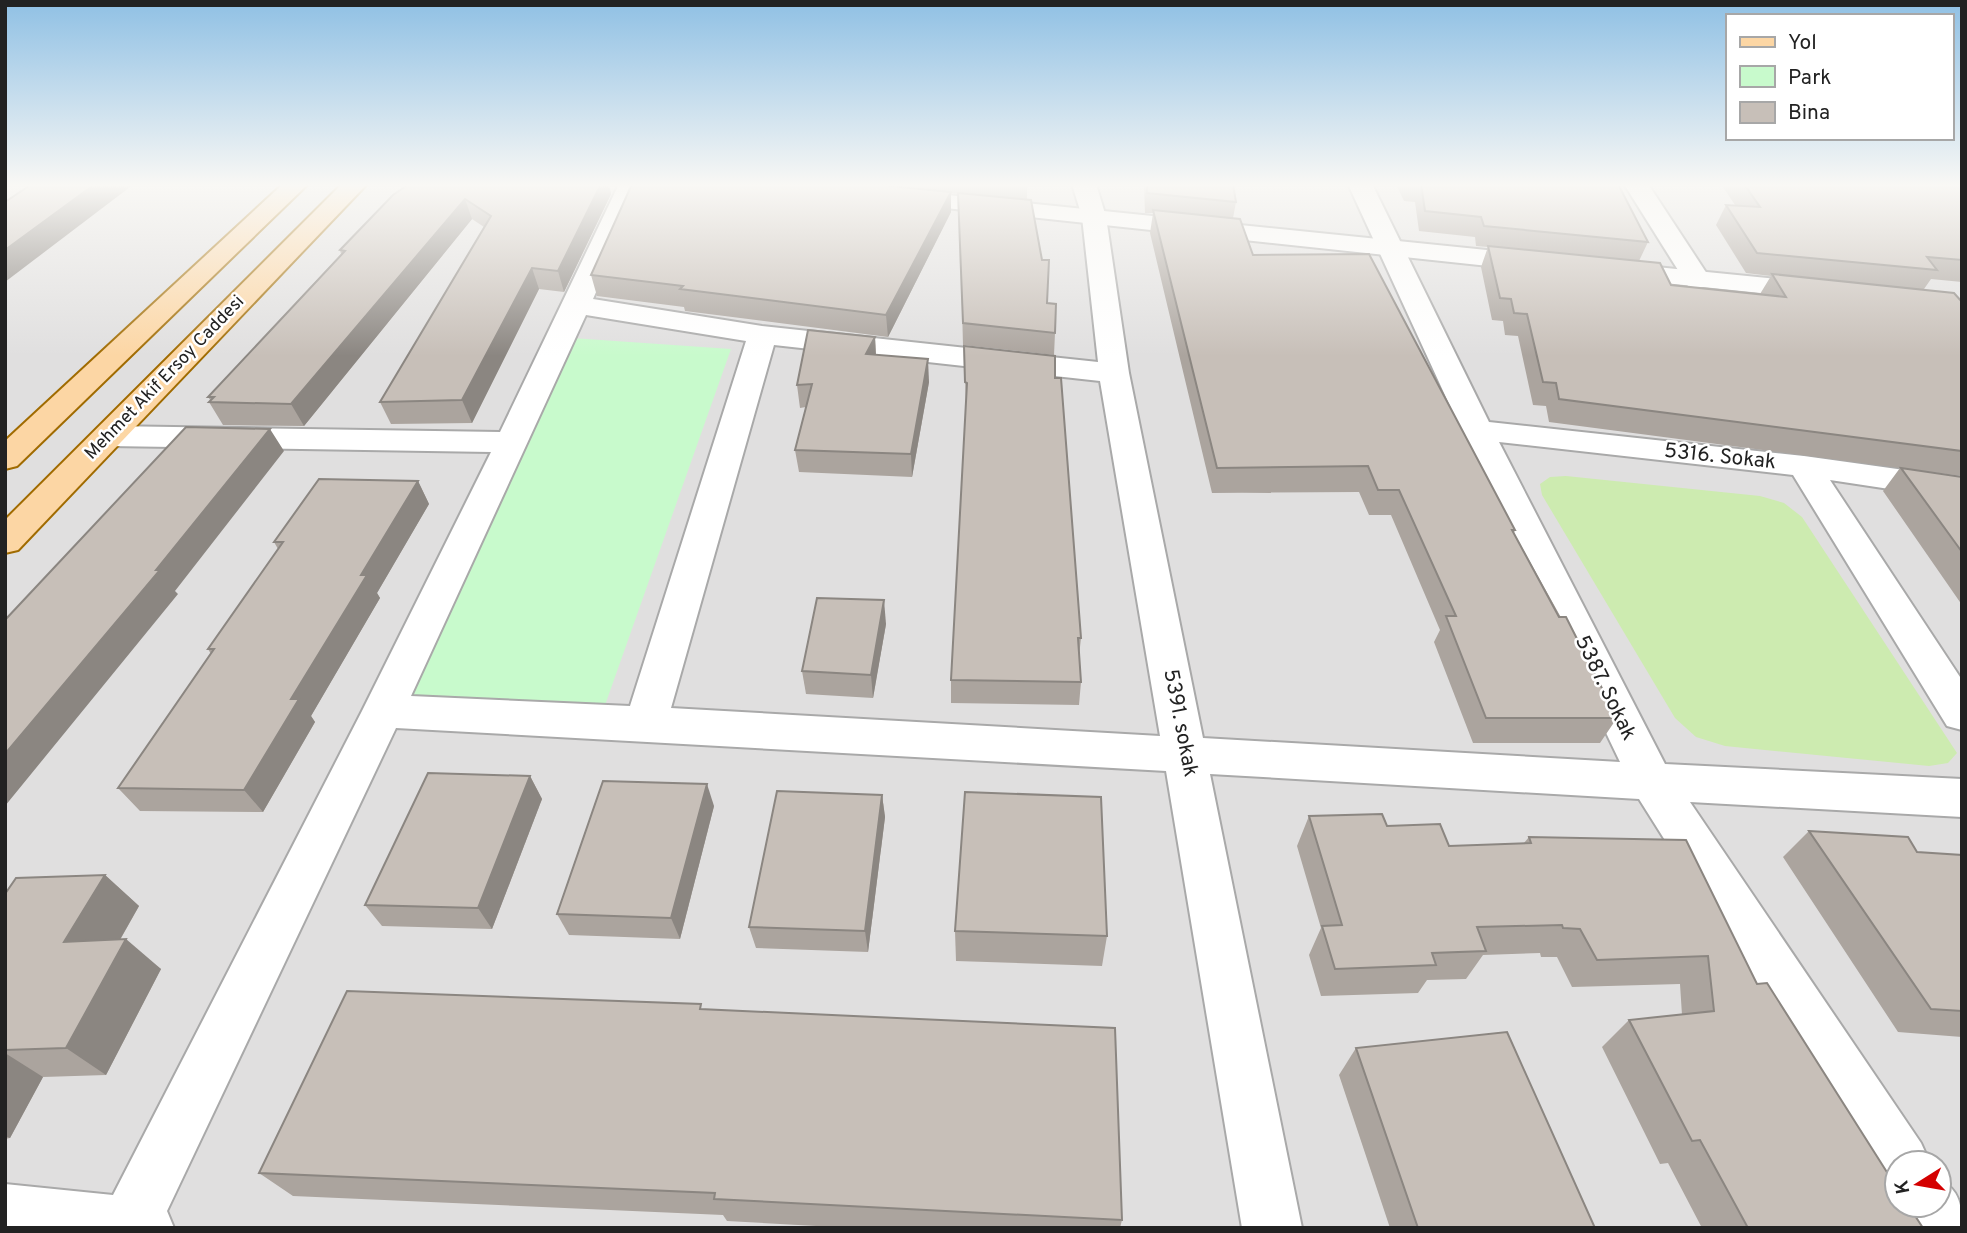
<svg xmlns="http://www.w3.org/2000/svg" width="1967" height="1233" viewBox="0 0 1967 1233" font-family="Overpass,sans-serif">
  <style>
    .residential { fill: #e0dfdf; fill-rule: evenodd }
    .grass { fill: #cdebb0 }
    .park { fill: #c8facc }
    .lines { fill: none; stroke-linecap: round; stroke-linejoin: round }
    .minor-casing { stroke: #a9a9a9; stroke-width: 4 }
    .tertiary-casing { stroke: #a9a9a9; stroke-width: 4 }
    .primary-casing { stroke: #a06b00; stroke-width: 4 }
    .minor { fill: #fff; fill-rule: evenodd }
    .tertiary { fill: #fff; fill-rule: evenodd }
    .primary { fill: #fcd6a4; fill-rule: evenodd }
    .wall { fill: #aba49e }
    .shaded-wall { fill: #8b8681 }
    .building { fill: #c7bfb8; stroke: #8b8681; stroke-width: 2 }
    .labels { text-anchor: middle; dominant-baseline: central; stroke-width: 5; stroke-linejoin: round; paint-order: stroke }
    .far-street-label { font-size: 18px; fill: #222; stroke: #fff }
    .street-label { font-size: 21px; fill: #222; stroke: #fff }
  </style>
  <rect width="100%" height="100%" fill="#f2efe9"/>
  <!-- residential -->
  <path class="residential" d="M5 184H1962V1228H5ZM1897 1163H1939V1205H1897Z"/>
  <!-- grass -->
  <path class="grass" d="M1566 476 1760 496 1784 503 1802 517 1957 753 1948 763 1929 766 1725 746 1696 737 1675 718 1542 495 1540 484 1550 477Z"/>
  <!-- park -->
  <path class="park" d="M572 338 731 349 604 708 404 705Z"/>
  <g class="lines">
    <defs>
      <g id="minor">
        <path d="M619 184H643L593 299 762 326 1098 362 1082 217 1072 184H1096L1106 217 1129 373 1203 738 1620 762 1461 430 1348 184H1372L1489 422 1804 456 1962 478V500L1830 480 1962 680V730L1947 726 1793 475 1499 442 1665 764 1962 779V817L1690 802 1921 1143 1930 1163H1897V1190L1881 1183 1639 799 1210 774 1302 1228H1242L1166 771 396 728 167 1211 174 1228H5V1184L113 1195 362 711 491 452 108 446 97 443 92 436 97 429 108 426 500 432ZM586 315 746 341 630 706 411 696ZM774 345 1100 381 1160 736 671 708Z"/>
        <path d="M1624 184H1648L1711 280 1708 286 1698 288 1688 286Z"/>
        <path d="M1939 1180C1960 1189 1962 1207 1962 1228H1908L1899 1205H1939Z"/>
      </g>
      <g id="tertiary">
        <path d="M898 190 1535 255 1544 257 1548 263 1544 269 1535 271 889 202 886 197 889 192Z"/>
        <path d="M1616 263 1817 283 1827 285 1831 291 1827 297 1817 299 1607 277 1603 271 1607 265Z"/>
      </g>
      <g id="primary">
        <path d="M283 184H308L17 466 5 469V441Z"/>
        <path d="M342 184H367L18 550 5 553V520Z"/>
      </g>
    </defs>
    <!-- minor casing -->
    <use href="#minor" class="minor-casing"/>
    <!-- tertiary casing -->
    <use href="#tertiary" class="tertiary-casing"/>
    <!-- primary casing -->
    <use href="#primary" class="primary-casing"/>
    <!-- minor -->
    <use href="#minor" class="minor"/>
    <!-- tertiary -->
    <use href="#tertiary" class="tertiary"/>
    <!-- primary -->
    <use href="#primary" class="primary"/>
  </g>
  <!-- wall -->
  <g class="wall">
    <path d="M409 184H609L611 194 564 292 539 289 472 423 391 424 380 402 484 227 472 219 304 426 223 425 209 402 211 401 208 397 341 254 340 250Z"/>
    <path d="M632 184H1027V200L1047 303 1055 333 1054 355 963 345 959 194 951 193V212L888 337 685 311 684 307 597 296 591 275Z"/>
    <path d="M1144 184H1233L1236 202 1233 218 1253 255 1515 530 1514 533 1617 718 1600 743H1473L1434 642 1440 630 1391 515H1369L1359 492 1212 493 1150 233 1153 213H1145Z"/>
    <path d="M1396 184H1618L1648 242 1639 261 1671 285 1760 294 1771 276 1746 273 1716 225 1726 205H1735L1721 184H1962V282L1931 279 1924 289 1962 302V476L1923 471 1962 477V605L1883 491 1900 468 1549 422 1546 406 1533 405 1518 336 1505 335 1503 321 1492 320 1481 267 1488 247 1476 246 1475 237 1419 231 1415 202 1404 201Z"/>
    <path d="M875 337 876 355 929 382 912 477 799 472 795 450 806 407 800 408 797 385Z"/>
    <path d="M964 346 1055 378 1081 638 1079 656 1081 682 1079 705 951 703V680L966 405Z"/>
    <path d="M418 481 429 504 377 593 380 598 311 716 315 722 263 812 140 811 118 788 211 654 208 649 278 549 274 542Z"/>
    <path d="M886 624 873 698 806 694 802 671Z"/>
    <path d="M530 776 542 799 492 929 382 926 365 905Z"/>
    <path d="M882 795 885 817 868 952 756 948 749 927Z"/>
    <path d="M714 806 680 939 569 935 557 914Z"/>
    <path d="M1309 816 1387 826 1449 846 1524 843 1529 837 1757 984 1923 1228H1702L1668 1163 1660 1164 1602 1047 1629 1020 1682 1015 1680 984 1572 987 1557 957H1541L1540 953 1483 955 1466 979 1427 980 1418 993 1321 996 1309 955 1321 928 1297 846Z"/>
    <path d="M1809 831 1917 852 1962 855V1037L1898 1032 1783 857Z"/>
    <path d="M105 875 139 906 120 940 161 969 106 1075 43 1077 10 1138 5 1139V894Z"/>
    <path d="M955 931 1107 936 1102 966 956 961Z"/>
    <path d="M703 1010 1122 1220 1120 1228H852L727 1221 723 1215 293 1196 259 1173Z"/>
    <path d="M1356 1048 1595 1228H1390L1339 1075Z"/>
  </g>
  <!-- shaded-wall -->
  <g class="shaded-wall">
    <path d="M95 184H134L5 282V250Z"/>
    <path d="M601 184H609L611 194 564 292 558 271Z"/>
    <path d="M951 192V212L888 337 886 315Z"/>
    <path d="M465 199 472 219 304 426 291 404Z"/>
    <path d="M532 268 539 289 472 423 462 400Z"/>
    <path d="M875 337 876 359 866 354Z"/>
    <path d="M928 359 929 382 912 477 911 454Z"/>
    <path d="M270 429 284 451 175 591 178 594 5 806V754Z"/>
    <path d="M418 481 429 504 377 593 380 598 311 716 315 722 263 812 244 790 291 699 361 575Z"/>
    <path d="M884 600 886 624 873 698 871 675Z"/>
    <path d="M530 776 542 799 492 929 478 908Z"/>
    <path d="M707 784 714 806 680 939 671 918Z"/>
    <path d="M882 795 885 817 868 952 865 931Z"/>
    <path d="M105 875 139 906 102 971 64 942Z"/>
    <path d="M126 939 161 969 106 1075 66 1048Z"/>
    <path d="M5 1053 43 1077 10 1138 5 1136Z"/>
  </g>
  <!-- building -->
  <g class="building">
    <path d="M32 184H95L5 250V202Z"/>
    <path d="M409 184H601L558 271 532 268 462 400 380 402 491 216 465 199 291 404 209 402 214 397H208L345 251 340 250 393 195Z"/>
    <path d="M632 184H869L951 192 886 315 680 289 683 286 591 275Z"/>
    <path d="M1147 184H1233L1236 202 1147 193Z"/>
    <path d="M1421 184H1618L1648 242 1484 226 1481 217 1425 211Z"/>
    <path d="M1744 184H1962V260L1927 257 1937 270 1757 253 1726 205 1760 207Z"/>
    <path d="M958 193 1031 200 1042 260H1049L1047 303 1056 304 1055 333 963 323Z"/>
    <path d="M1153 210 1240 219 1253 255 1369 254 1515 530H1512L1559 617H1566L1617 718H1486L1446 616H1456L1399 490H1378L1368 466 1217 468Z"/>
    <path d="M1488 246 1660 263 1671 285 1786 297 1772 274 1954 293 1962 302V451L1559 399 1556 383 1543 382 1527 314 1514 313 1511 299 1500 298Z"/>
    <path d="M808 330 875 337 866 354 928 359 911 454 795 450 812 384 797 385Z"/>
    <path d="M964 346 1055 356V378H1061L1081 638H1078L1081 682 951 680 967 383 965 382Z"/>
    <path d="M186 427 270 429 156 570H160L5 754V620Z"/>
    <path d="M1901 468 1962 477V552Z"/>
    <path d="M319 479 418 481 361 575H367L291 699H299L244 790 118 788 214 649H208L283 542H274Z"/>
    <path d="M817 598 884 600 871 675 802 671Z"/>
    <path d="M428 773 530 776 478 908 365 905Z"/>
    <path d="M603 781 707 784 671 918 557 914Z"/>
    <path d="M777 791 882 795 865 931 749 927Z"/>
    <path d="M965 792 1101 797 1107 936 955 931Z"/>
    <path d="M1382 814 1387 826 1440 824 1449 846 1531 843 1529 837 1686 840 1757 984 1767 983 1897 1188V1205H1908L1923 1228H1748L1700 1140 1692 1141 1629 1020 1714 1011 1708 956 1597 960 1580 929 1563 928 1562 925 1477 927 1486 951 1432 953 1436 965 1335 969 1322 926 1342 925 1309 816Z"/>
    <path d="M1809 831 1908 837 1917 852 1962 855V1011L1931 1009Z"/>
    <path d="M105 875 64 942 126 939 66 1048 5 1050V894L16 878Z"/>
    <path d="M347 991 701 1004 700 1009 1115 1028 1122 1220 714 1199 715 1193 259 1173Z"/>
    <path d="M1507 1032 1595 1228H1418L1356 1048Z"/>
  </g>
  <!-- sky -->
  <linearGradient id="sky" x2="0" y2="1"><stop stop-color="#8fc0e4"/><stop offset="0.52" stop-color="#f9f8f5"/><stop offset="1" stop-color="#f9f8f5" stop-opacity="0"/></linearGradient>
  <rect width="1967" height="356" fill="url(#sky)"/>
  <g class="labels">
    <!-- far-street labels -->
    <g class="far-street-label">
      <text transform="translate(165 378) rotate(-46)">Mehmet Akif Ersoy Caddesi</text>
    </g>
    <!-- street labels -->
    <g class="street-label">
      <text transform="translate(1720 457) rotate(6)">5316. Sokak</text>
      <text transform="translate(1605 688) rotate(64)">5387. Sokak</text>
      <text transform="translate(1180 723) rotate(79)">5391. sokak</text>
    </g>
  </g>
  <!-- border -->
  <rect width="1967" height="1233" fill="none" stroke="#222222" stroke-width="14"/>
  <!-- legend -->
  <rect x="1726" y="14" width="228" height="126" fill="#ffffff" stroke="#a7a7a7" stroke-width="2"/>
  <rect x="1740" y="37" width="35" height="10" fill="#fcd6a4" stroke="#a7a7a7" stroke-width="2"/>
  <text x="1788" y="49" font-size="21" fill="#222222">Yol</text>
  <rect x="1740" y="66" width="35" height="21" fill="#c8facc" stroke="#a7a7a7" stroke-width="2"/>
  <text x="1788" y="84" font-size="21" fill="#222222">Park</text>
  <rect x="1740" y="102" width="35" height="21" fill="#c7bfb8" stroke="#a7a7a7" stroke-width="2"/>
  <text x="1788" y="119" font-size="21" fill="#222222">Bina</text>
  <!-- north arrow -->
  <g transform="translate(1918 1184) rotate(259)"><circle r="33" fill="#ffffff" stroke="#a7a7a7" stroke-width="2"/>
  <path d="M0-5L12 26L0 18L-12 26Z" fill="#d40000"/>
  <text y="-10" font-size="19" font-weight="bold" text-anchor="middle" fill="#222222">K</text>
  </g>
</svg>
